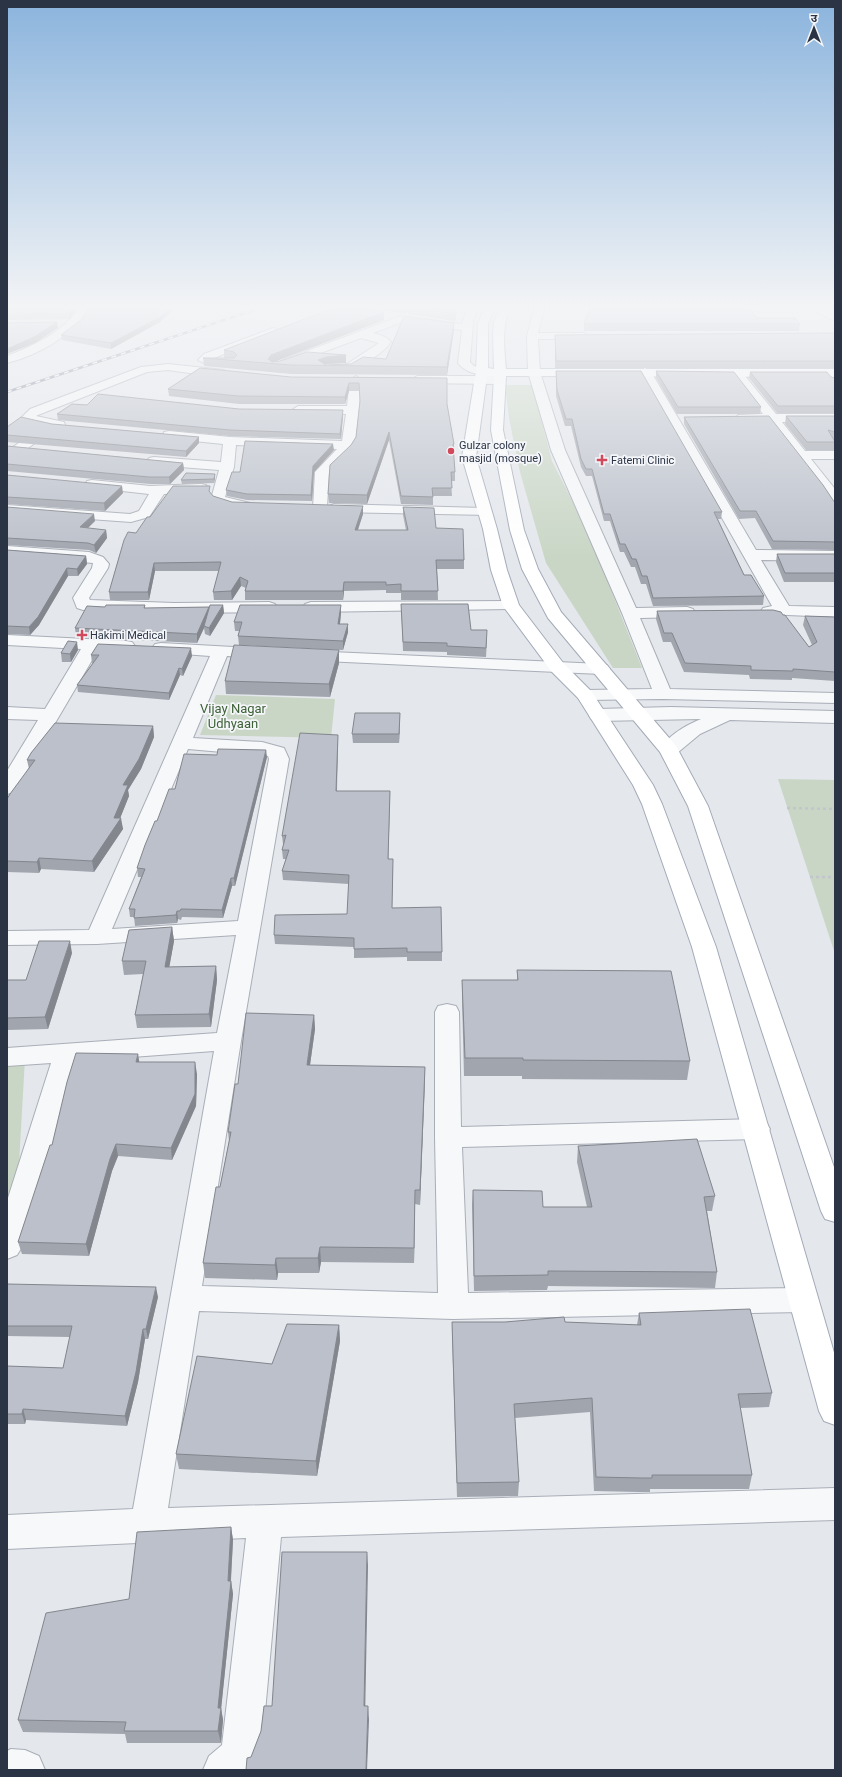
<svg xmlns="http://www.w3.org/2000/svg" width="842" height="1777" viewBox="0 0 842 1777" font-family="Roboto,'Noto Sans Devanagari',sans-serif">
  <style>
    .green { fill: #c9d6c5 }
    .lines { fill: none; stroke-linecap: round; stroke-linejoin: round }
    .minor-casing { stroke: #a9aeb7; stroke-width: 2 }
    .major-casing { stroke: #a3abb8; stroke-width: 2 }
    .path { stroke: #c2c5cb; stroke-width: 2.5; stroke-dasharray: 3 3; stroke-linecap: butt }
    .minor { fill: #f7f8fa; fill-rule: evenodd }
    .major { fill: #fff; fill-rule: evenodd }
    .rail-casing { stroke: #7d8696; stroke-width: 2.5 }
    .rail { stroke: #f4f6f9; stroke-width: 1.5; stroke-dasharray: 5; stroke-linecap: butt }
    .wall { fill: #a1a5ae }
    .shaded-wall { fill: #83868d }
    .building { fill: #bbc0ca; stroke: #83868d }
    .poi-dot { fill: #d1495b; stroke: #f4f6f9; stroke-width: 1.5 }
    .labels { text-anchor: middle; dominant-baseline: central; stroke-width: 3.5; stroke-linejoin: round; paint-order: stroke }
    .far-poi-label { font-size: 11px; fill: #2b3445; stroke: #f4f6f9; text-anchor: start }
    .park-label { font-size: 13px; fill: #3f6138; stroke: #f4f6f9 }
  </style>
  <rect width="100%" height="100%" fill="#e4e7ec"/>
  <!-- green -->
  <g class="green">
    <path d="M505 385H532L552 461 587 530 642 668H613L546 563 520 472 509 418Z"/>
    <path d="M216 695 335 699 331 738 200 735Z"/>
    <path d="M778 779 835 780V954Z"/>
    <path d="M25 1058 15 1235 7 1236V1060Z"/>
  </g>
  <g class="lines">
    <defs>
      <g id="minor">
        <path d="M79 309H90C71 336 39 355 7 363V356C35 345 61 333 79 309Z"/>
        <path d="M467 309H477L473 322 470 362 474 366 486 369 488 371 486 373C476 376 464 371 458 363L462 330 425 325 420 322 425 319 462 324Z"/>
        <path d="M534 309H544L538 333H584L589 336 584 339H538L540 372 565 450 636 608 687 607 693 609 695 612 693 615 687 617 640 618 670 689 835 693V703L663 699 585 700 579 699 576 695 579 691 585 690 652 689 622 613 551 450 528 372 527 336Z"/>
        <path d="M811 309H825L835 314V321Z"/>
        <path d="M401 316 406 319 405 321 373 333C380 335 386 336 391 342 380 357 357 368 340 372L334 369 336 367 347 364 379 343 361 338 291 364 287 365 281 362 283 360Z"/>
        <path d="M273 328 277 329 278 331 277 333 214 358 234 361 236 363 234 365 204 363 198 360 204 354Z"/>
        <path d="M168 364 224 370 230 374 224 378 168 370 147 372 38 415 36 416 64 422 65 425 64 428H55L12 460 7 461V451L42 427C35 425 26 424 22 417L30 409 141 367Z"/>
        <path d="M645 368 651 372 756 550 835 551V561L761 560 789 606 835 607V617L763 614 761 611 763 608 772 606 639 372Z"/>
        <path d="M737 369 741 371 776 414H835V422H782L805 451H835V459H811L835 489V502L830 501 769 422 738 421 736 418 738 415 763 414 731 373Z"/>
        <path d="M356 376 362 380 355 445 329 473 327 507 334 504 484 508 489 509 491 512 489 515 334 512 329 511 327 508 325 511H315L313 508 315 472 337 449 236 445 234 467 225 497 250 503 252 506 250 509C240 512 217 508 211 499L219 470 154 465 149 464 147 461 149 458 154 457 221 462 223 444 164 438 163 435 164 432 169 431 230 437 342 441 346 414H298L292 410 298 406H347L350 380Z"/>
        <path d="M417 376H500L506 380 500 384 413 383 411 380Z"/>
        <path d="M92 480 150 486 201 484 206 485 208 488 206 491 201 492 164 494 149 517 131 522 7 513V505L130 514 139 511 149 494 87 487 85 484 87 481Z"/>
        <path d="M7 546 89 552 103 557 109 564 108 568 89 598 90 600 174 603 269 602 275 604 277 607 275 610 269 612 174 613 83 610 77 608 73 598 92 568 93 563 7 556Z"/>
        <path d="M511 601 517 603 519 606 517 609 311 612 305 610 303 607 305 604 311 602Z"/>
        <path d="M7 635 126 641 132 642 135 646 132 650 126 651 98 650 17 788 14 792 7 794V771L38 720 7 719V707L45 709 81 649 7 645Z"/>
        <path d="M161 643 268 649 271 653 268 657 262 658 227 656 193 738 262 742 284 748 289 759 241 1041 202 1286 438 1293 435 1137V1012L438 1006 447 1004 456 1006 459 1012 461 1127 757 1119 766 1122 770 1129 766 1136 757 1139 462 1147 468 1293 803 1288 814 1291 818 1300 814 1309 803 1312 453 1319 199 1311 168 1508 835 1488V1520L281 1537 262 1745 252 1770H203L209 1756 222 1745 246 1538 7 1549V1515L133 1509 214 1051 77 1061 22 1247 17 1255 7 1259V1201L51 1063 7 1066V1048L217 1033 236 935 97 944 7 945V931L89 930 210 656 155 652 152 648 155 644ZM188 749 268 756 269 759 238 921 112 929Z"/>
        <path d="M309 651 601 664 607 665 610 669 607 673 601 674 303 660 300 656 303 652Z"/>
        <path d="M671 707 835 711V723L730 720 700 734 676 754 669 756 662 754 659 750C669 735 684 726 701 719L598 721 591 719 589 715 591 711 598 709Z"/>
        <path d="M11 1749 25 1750 39 1756 45 1770H7V1751Z"/>
      </g>
      <path id="major" d="M484 309H494L488 324V368L494 369 493 335 494 322 499 309H509C502 329 504 348 506 369H835V377L506 376 503 430 524 530 538 569 561 612 676 746 708 806 835 1170V1222L825 1219 821 1211 688 806 660 752 548 618 522 569 510 530 491 430 494 376H487L476 457 497 529 507 570 519 605 564 664 591 691 653 785 662 804 716 947 835 1356V1425L824 1421 819 1411 692 947 642 804 633 785 578 698 552 672 503 606 491 570 483 529 462 457 476 371 478 324Z"/>
    </defs>
    <!-- minor casing -->
    <use href="#minor" class="minor-casing"/>
    <!-- major casing -->
    <use href="#major" class="major-casing"/>
    <!-- path -->
    <g class="path">
      <path d="M787 808 835 809"/>
      <path d="M810 877H835"/>
    </g>
    <!-- minor -->
    <use href="#minor" class="minor"/>
    <!-- major -->
    <use href="#major" class="major"/>
    <defs>
      <path id="rail" d="M7 392 257 309"/>
    </defs>
    <!-- rail casing -->
    <use href="#rail" class="rail-casing"/>
    <!-- rail -->
    <use href="#rail" class="rail"/>
  </g>
  <!-- wall -->
  <g class="wall">
    <path d="M7 309H77L69 319 7 320Z"/>
    <path d="M376 309H457L455 321 408 314V312L403 313Z"/>
    <path d="M384 312V320L274 362 346 355V363L326 364 325 365H326L351 364 386 359 454 323V330L447 375 291 374 204 366 203 358H224V350Z"/>
    <path d="M756 318 800 324 799 331H584V324Z"/>
    <path d="M81 320 160 322 111 349 62 340 61 335Z"/>
    <path d="M835 333V368H555V335Z"/>
    <path d="M556 371 722 512 721 519H718L744 575 764 596 763 605 653 606 646 584H641L635 567H631L624 552H620L610 521H604L592 476H586L581 467 571 426H565L556 396Z"/>
    <path d="M656 371 761 407 760 414H677L656 378Z"/>
    <path d="M750 372 831 377 835 378V413H777L749 378Z"/>
    <path d="M291 377 447 378V404L454 444V452H453L455 472V481H451L452 496H433V505L401 504 389 440 367 504 329 503 328 494 356 437 360 404 359 391H349L345 404H239L169 396 168 389Z"/>
    <path d="M87 405 343 415 341 439 230 436 58 420 57 414Z"/>
    <path d="M786 416H835V439H833L835 442 834 450H806L785 424Z"/>
    <path d="M684 417 835 503V550L772 549 755 518 739 519 684 424Z"/>
    <path d="M52 424 199 437V443L186 457 7 442V427Z"/>
    <path d="M7 446 183 463 184 470 170 484H150L7 471Z"/>
    <path d="M334 450 314 472 312 501 247 500 227 496 226 490 240 472Z"/>
    <path d="M215 474V478L214 483 182 484 181 480Z"/>
    <path d="M7 475 123 493 105 511 7 504Z"/>
    <path d="M210 493 213 496 232 502 363 514 358 530H406L403 515V507L436 528 464 560V569H437L438 600H401V593H386V590L344 591 343 600H245V591L246 588 241 586 232 600H214L213 592 219 571H155L149 600H110L109 592 136 533 150 517Z"/>
    <path d="M7 507 95 521 87 528 106 530 107 538 96 553 89 550 7 545Z"/>
    <path d="M7 550 86 556 87 564 78 576H68L39 625 30 635 7 634Z"/>
    <path d="M777 554H835V582H784L776 562Z"/>
    <path d="M401 604 471 630 487 639 486 657 447 655V652L403 651Z"/>
    <path d="M145 605V608L209 607 223 605 224 613 210 636 205 634 204 628 197 643 76 637 75 628 105 607Z"/>
    <path d="M657 611 783 615 809 647 812 645 803 625 805 616 835 617V681L792 678V680L750 679 749 675 684 672 671 642H663L656 619Z"/>
    <path d="M341 613 340 624 348 632 343 650 239 645 238 636 239 631H235L234 622Z"/>
    <path d="M78 650 71 662H62L61 653Z"/>
    <path d="M339 650V663L330 697 226 694 225 681Z"/>
    <path d="M91 655 192 656 183 676 180 675 169 700 78 692 77 685 93 663H92Z"/>
    <path d="M400 713 399 743H353L352 734Z"/>
    <path d="M153 726 154 737 141 769 128 790 129 796 120 818 123 829 94 872 41 869 39 873 7 872V799L29 769 27 760Z"/>
    <path d="M338 743 337 791H390L388 859 393 868 392 908 442 952V961H407V957L354 958V947L275 944 274 935 347 914 349 884 283 880 282 871 286 859H283L282 850 284 844H283L282 836Z"/>
    <path d="M267 757 235 886H232L223 918 182 917 181 920 178 919 177 923 135 926 134 917H130L129 909 141 877H138L137 868 157 821 175 789Z"/>
    <path d="M172 927 174 941 169 967 216 966 217 980 211 1027 137 1028 135 1015 143 974 124 975 122 961Z"/>
    <path d="M72 953 48 1029 7 1030V980H26Z"/>
    <path d="M517 970 690 1061 687 1080 522 1079V1076H464L462 998V980H517Z"/>
    <path d="M314 1015 315 1029 310 1065 425 1067 420 1205 415 1204 414 1263 321 1262 319 1273H278L277 1280 205 1278 203 1263 220 1187 229 1141 228 1132 238 1084Z"/>
    <path d="M139 1062 197 1074 196 1106 172 1160 118 1156 112 1171 89 1256 22 1254 18 1242 52 1145Z"/>
    <path d="M578 1146 715 1196 712 1211H707L717 1272 715 1288 548 1286 547 1290 474 1291 472 1205 473 1190 543 1207H587L577 1162Z"/>
    <path d="M7 1284 158 1297 148 1339H145L138 1382 127 1426 26 1420 25 1424H7V1366L63 1368 70 1337 7 1336Z"/>
    <path d="M639 1313 772 1393 769 1407 740 1408 752 1475 749 1489H650V1492H639L594 1491 590 1412 515 1418 519 1482 518 1496 457 1497 452 1336V1322H565L637 1325Z"/>
    <path d="M339 1325 340 1341 317 1476 179 1469 176 1454 272 1364Z"/>
    <path d="M231 1527 233 1540 231 1581 233 1594 221 1708 223 1720 221 1743H127L125 1734 23 1732 18 1720 129 1599Z"/>
  </g>
  <!-- shaded-wall -->
  <g class="shaded-wall">
    <path d="M72 309H77L69 319V313Z"/>
    <path d="M168 309H174L160 322 111 349V343Z"/>
    <path d="M403 309H408V312L403 313Z"/>
    <path d="M456 309H457L455 321V314Z"/>
    <path d="M384 312V320L271 363 268 359 271 355Z"/>
    <path d="M57 322 58 328 35 343 7 354V349Z"/>
    <path d="M454 323V330L447 375V367Z"/>
    <path d="M346 355V363L326 364 324 366 318 360 326 357Z"/>
    <path d="M349 383V391L345 404V397Z"/>
    <path d="M343 410V415L341 439 340 434Z"/>
    <path d="M389 432V440L367 504V495Z"/>
    <path d="M199 437V443L186 457V451Z"/>
    <path d="M333 444 334 450 314 472 312 501 311 495 313 466Z"/>
    <path d="M183 463 184 470 170 484 169 477Z"/>
    <path d="M215 474V478L214 483V479Z"/>
    <path d="M122 486 123 493 105 511 104 503Z"/>
    <path d="M363 506V514L355 538V530Z"/>
    <path d="M94 514 95 521 81 535 80 527Z"/>
    <path d="M106 530 107 538 96 553 94 545Z"/>
    <path d="M86 556 87 564 78 576 77 569Z"/>
    <path d="M154 563 155 571 149 600 148 592Z"/>
    <path d="M67 568 68 576 39 625 30 635 29 627Z"/>
    <path d="M240 577 241 586 232 600 231 591Z"/>
    <path d="M344 582V591L343 600V591Z"/>
    <path d="M223 605 224 613 210 636 209 628Z"/>
    <path d="M341 605V613L339 632 338 624Z"/>
    <path d="M209 607 204 626V628L197 643V634Z"/>
    <path d="M348 624V632L343 650V641Z"/>
    <path d="M77 642 78 650 71 662 70 654Z"/>
    <path d="M191 648 192 656 183 676 182 669Z"/>
    <path d="M339 650V663L330 697 329 684Z"/>
    <path d="M179 668 180 675 169 700V693Z"/>
    <path d="M400 713V722L399 743V734Z"/>
    <path d="M153 726 154 737 141 769 128 790 129 796 119 821 121 818 123 829 94 872 92 861 114 818 123 785Z"/>
    <path d="M338 735V743L336 799V791Z"/>
    <path d="M266 750 267 757 235 886 234 878Z"/>
    <path d="M390 791V799L388 868V859Z"/>
    <path d="M39 858 41 869 39 873 37 862Z"/>
    <path d="M231 878 232 886 223 918 222 910Z"/>
    <path d="M177 911 178 919 177 923 176 915Z"/>
    <path d="M172 927 174 941 167 980 165 967Z"/>
    <path d="M70 941 72 953 48 1029 45 1017Z"/>
    <path d="M216 966 217 980 211 1027 209 1014Z"/>
    <path d="M314 1015 315 1029 308 1079 307 1065Z"/>
    <path d="M138 1054 140 1066 136 1062Z"/>
    <path d="M195 1062 197 1074 196 1106 172 1160 171 1148Z"/>
    <path d="M425 1067V1081L420 1205V1190Z"/>
    <path d="M116 1144 118 1156 112 1171 89 1256 86 1244 110 1159Z"/>
    <path d="M415 1190V1204L414 1263V1248Z"/>
    <path d="M320 1247 321 1262 319 1273 318 1258Z"/>
    <path d="M276 1258 278 1273 277 1280 275 1265Z"/>
    <path d="M156 1287 158 1297 148 1339 146 1329Z"/>
    <path d="M339 1325 340 1341 317 1476 316 1461Z"/>
    <path d="M143 1329 145 1339 138 1382 127 1426 125 1416Z"/>
    <path d="M23 1409 26 1420 25 1424 22 1414Z"/>
    <path d="M231 1527 233 1540 230 1593 231 1581 233 1594 221 1710V1708L223 1720 221 1743 218 1731V1708L228 1581Z"/>
    <path d="M367 1552 368 1566 365 1720 364 1706Z"/>
    <path d="M368 1706 369 1720 367 1770H366Z"/>
  </g>
  <!-- building -->
  <g class="building">
    <path d="M7 309H72L69 313 7 314Z"/>
    <path d="M88 309H168L160 317 111 343 61 335 81 320Z"/>
    <path d="M331 309H365L384 312 271 355 268 359 272 362 280 361 307 352 346 355 326 357 318 360 326 365 351 364 363 357 386 359 404 316 454 323 447 367 291 365 203 358H234L237 355 234 352 224 350Z"/>
    <path d="M424 309H456L455 314Z"/>
    <path d="M590 309H751L756 318H795L800 324H584Z"/>
    <path d="M57 322 34 337 7 349V323Z"/>
    <path d="M829 333H835V361H556L555 335Z"/>
    <path d="M200 368 291 377 447 378V404L454 444H453L455 472H451L452 488H432L433 497 401 496 389 432 367 495 328 494 330 465 351 445 356 437 360 401 359 383H349L345 397 238 396 168 389Z"/>
    <path d="M556 371H641L722 512H714L744 575H751L764 596 653 598 647 576H642L636 559H632L625 544H620L610 514H604L592 469H586L581 459 572 419H566L557 390Z"/>
    <path d="M656 371 734 372 761 407H678Z"/>
    <path d="M750 372H827L831 377 835 378V406H778Z"/>
    <path d="M98 394 239 409 343 410 340 434 230 430 57 414 72 404 87 405Z"/>
    <path d="M769 416 823 485 835 503V542L773 541 756 511H740L684 417Z"/>
    <path d="M786 416H835V432L828 430 835 442H807Z"/>
    <path d="M21 417 52 424 199 437 186 451 7 435V427Z"/>
    <path d="M245 441 333 444 313 466 311 495 247 494 226 490 232 472H240Z"/>
    <path d="M7 446 183 463 169 477H149L7 464Z"/>
    <path d="M186 473 215 474 214 479 181 480Z"/>
    <path d="M7 475 122 486 104 503 7 497Z"/>
    <path d="M173 486H210L209 491 213 496 232 502 363 506 355 530H408L403 507 434 508 436 528 463 529 464 560H436L438 591H401V584L386 585V582H344L343 591H245L248 581 240 577 231 591 213 592 221 562 154 563 148 592H109L124 540 128 532 136 533 147 517H150Z"/>
    <path d="M7 507 94 514 80 527 106 530 94 545 88 543 7 538Z"/>
    <path d="M7 550 86 556 77 569 67 568 38 617 29 627 7 626Z"/>
    <path d="M777 554H835V573H785Z"/>
    <path d="M401 604H468L471 630H487L486 648 447 646V643L403 642Z"/>
    <path d="M106 605H145L144 608 209 607 197 634 75 628 87 606 105 607Z"/>
    <path d="M210 605H223L209 628 204 626Z"/>
    <path d="M240 605H341L338 624H348L343 641 238 636 242 622H234Z"/>
    <path d="M773 610 781 612 783 615H785L809 647 817 642 805 616 835 617V672L793 669V671L751 670V666L685 663 672 633H664L657 611Z"/>
    <path d="M68 641 77 642 70 654 61 653Z"/>
    <path d="M98 644 191 648 182 669 179 668 169 693 77 685 99 655H91Z"/>
    <path d="M234 645 339 650 329 684 225 681Z"/>
    <path d="M355 713H400L399 734H352Z"/>
    <path d="M55 723 153 726 139 759 123 785H128L114 818H121L92 861 39 858 37 862 7 861V799L10 794 35 760H27L31 753Z"/>
    <path d="M300 733 338 735 336 791H390L388 859H393L392 908 441 907 442 952H407V948L354 949V938L274 935 275 915 347 914 349 875 282 871 289 850H282L286 835 282 836Z"/>
    <path d="M218 749 266 750 234 878H231L222 910 181 909 180 911H177L176 915 134 918 135 909H129L145 869 137 868 145 845 155 821H157L169 789H175L184 754 217 755Z"/>
    <path d="M172 927 165 967 216 966 209 1014 135 1015 146 961H122L129 930Z"/>
    <path d="M39 941H70L45 1017 7 1018V980H26Z"/>
    <path d="M517 970 671 971 690 1061 523 1060V1058H465L462 980H518Z"/>
    <path d="M246 1013 314 1015 307 1065 425 1067 420 1190H415L414 1248 320 1247 318 1258H276L275 1265 203 1263 216 1187H220L231 1132H228L235 1084H238Z"/>
    <path d="M76 1053 138 1054 136 1062H195V1094L171 1148 116 1144 110 1159 86 1244 18 1242 50 1145H52L67 1082Z"/>
    <path d="M697 1139 715 1196 704 1197 717 1272 548 1271V1275L474 1276 473 1190 542 1191 543 1207H592L578 1146Z"/>
    <path d="M7 1284 156 1287 146 1329H143L136 1372 125 1416 23 1409 22 1414H7V1366L63 1368 72 1326H7Z"/>
    <path d="M750 1309 772 1393 738 1394 752 1475H652V1478H641L596 1477 592 1398 514 1404 519 1482 457 1483 452 1322H505L564 1317 565 1322 641 1325 639 1313Z"/>
    <path d="M287 1324 339 1325 316 1461 176 1454 197 1356 272 1364Z"/>
    <path d="M231 1527 228 1581H231L218 1708H221L218 1731H124L126 1722 18 1720 46 1613 129 1599 137 1532Z"/>
    <path d="M282 1552H367L364 1706H368L366 1770H246L247 1758 251 1757 261 1731 264 1706H272Z"/>
  </g>
  <!-- sky -->
  <linearGradient id="sky" x2="0" y2="1"><stop stop-color="#8bb4dd"/><stop offset="0.55" stop-color="#f3f4f6"/><stop offset="1" stop-color="#f3f4f6" stop-opacity="0"/></linearGradient>
  <rect width="842" height="558" fill="url(#sky)"/>
  <!-- markers -->
  <g class="poi-dot">
    <circle cx="451" cy="451" r="4"/>
    <path d="M600 454h4v4h4v4h-4v4h-4v-4h-4v-4h4z"/>
    <path d="M80 629h4v4h4v4h-4v4h-4v-4h-4v-4h4z"/>
  </g>
  <g class="labels">
    <!-- far-poi labels -->
    <g class="far-poi-label">
      <text x="459" y="445">Gulzar colony<tspan x="459" dy="13">masjid (mosque)</tspan></text>
      <text x="611" y="460">Fatemi Clinic</text>
      <text x="90" y="635">Hakimi Medical</text>
    </g>
    <!-- park labels -->
    <g class="park-label">
      <text x="233" y="708">Vijay Nagar<tspan x="233" dy="15">Udhyaan</tspan></text>
    </g>
  </g>
  <!-- border -->
  <rect width="842" height="1777" fill="none" stroke="#2b3445" stroke-width="16"/>
  <!-- north arrow -->
  <g transform="translate(814 28)" stroke="#f4f6f9" stroke-width="3" paint-order="stroke">
  <path d="M0-3L7 15L0 10L-7 15Z" fill="#2b3445"/>
  <text y="-6" font-size="11" font-weight="bold" text-anchor="middle" fill="#2b3445">उ</text>
  </g>
</svg>
